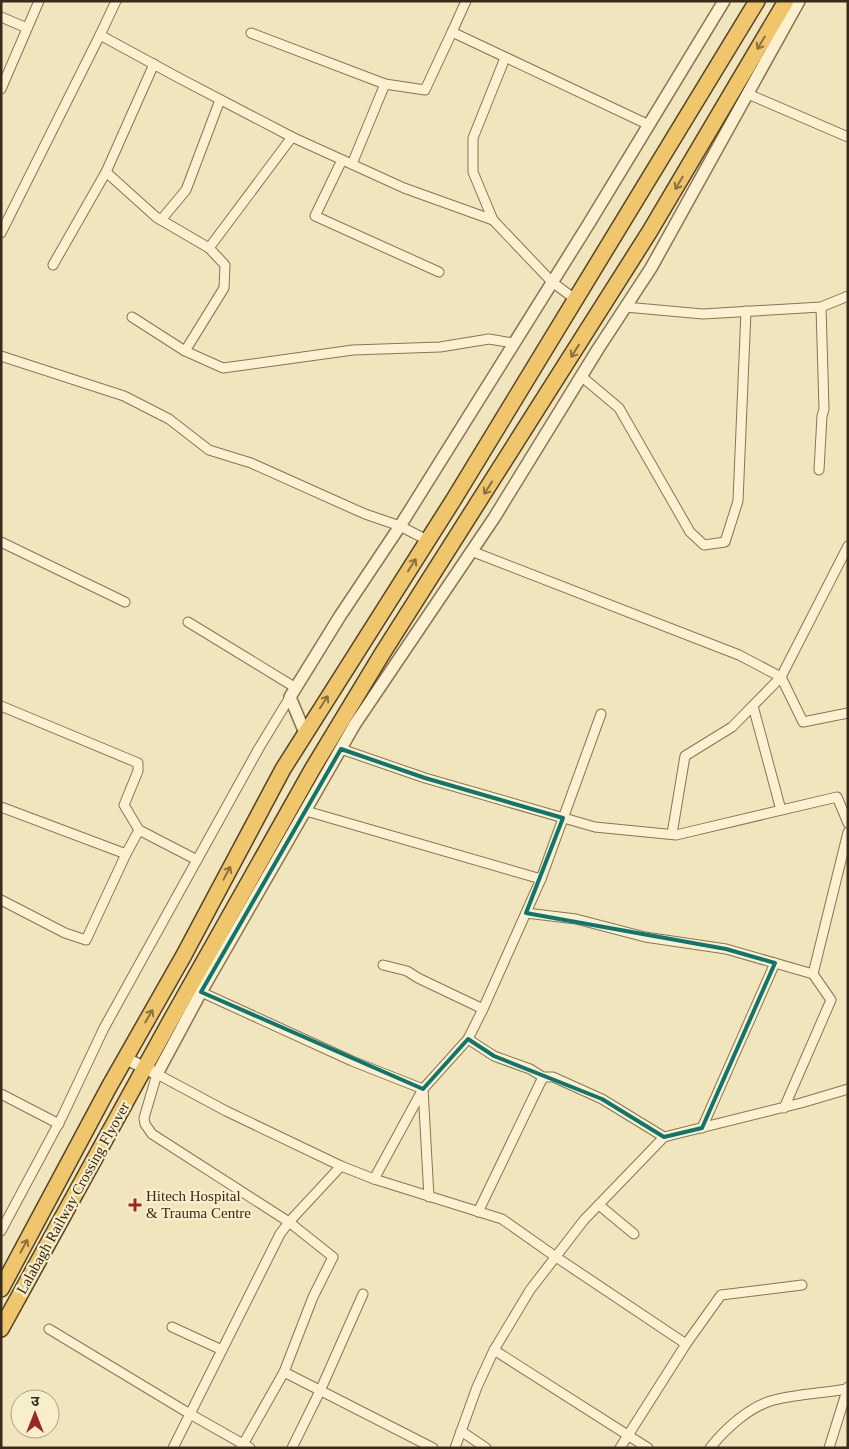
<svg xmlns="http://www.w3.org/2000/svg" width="849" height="1449" viewBox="0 0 849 1449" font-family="'Times New Roman','Noto Sans Devanagari',serif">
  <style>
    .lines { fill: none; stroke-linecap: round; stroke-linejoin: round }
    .minor-casing { stroke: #897455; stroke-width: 11 }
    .tertiary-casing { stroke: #897455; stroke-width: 14 }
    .trunk-casing { stroke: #56422a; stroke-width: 18 }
    .minor { stroke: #fbf1d0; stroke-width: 9 }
    .tertiary { stroke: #fbf1d0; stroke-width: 11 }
    .trunk { stroke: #efc66c; stroke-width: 15 }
    .oneway { stroke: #8a713f }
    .marked { fill: none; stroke: #0f766e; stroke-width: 4; stroke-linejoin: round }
    .poi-dot { fill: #9c2921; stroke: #f7eecc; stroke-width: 2 }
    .labels { text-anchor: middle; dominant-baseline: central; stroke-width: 4.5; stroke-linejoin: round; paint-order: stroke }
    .poi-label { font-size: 15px; fill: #372b1b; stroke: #f7eecc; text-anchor: start }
    .street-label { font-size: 15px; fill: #372b1b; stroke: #f7eecc }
  </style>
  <rect width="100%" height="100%" fill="#f0e5bc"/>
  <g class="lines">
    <defs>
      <g id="minor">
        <path d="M116 1 100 35 179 78 292 137 404 188 493 220 552 282 575 299"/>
        <path d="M1 17 27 28"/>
        <path d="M452 32 466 1"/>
        <path d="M251 33 385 84"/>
        <path d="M1 89 39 1"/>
        <path d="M748 94 848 137"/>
        <path d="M342 160 315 216 439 272"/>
        <path d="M352 164 385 84 425 90 452 32 649 125"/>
        <path d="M106 172 156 217 209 248 225 265 224 288 185 351 223 368 353 350 440 347 489 339 513 343"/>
        <path d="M161 220 186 190 220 100"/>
        <path d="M493 220 473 172V138L505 58"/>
        <path d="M1 233 100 35"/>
        <path d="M209 248 292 137"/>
        <path d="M53 265 106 172 154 64"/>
        <path d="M625 307 703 314 821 307 848 296"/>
        <path d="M132 317 185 351"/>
        <path d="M1 356 124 396 169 419 209 450 251 463 365 514 400 526 427 540"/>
        <path d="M581 376 619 408 690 532 704 545 725 542 738 501 746 311"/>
        <path d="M819 470 822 416 824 409 821 307"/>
        <path d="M1 542 125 602"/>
        <path d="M471 551 739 655 781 677 803 722 848 713"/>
        <path d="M188 622 296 688"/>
        <path d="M1 706 138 763V771L124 805 139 830 197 860"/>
        <path d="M753 706 781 810"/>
        <path d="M341 749 425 778 595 827 676 835 837 797 848 823"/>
        <path d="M1 807 126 854"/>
        <path d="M306 811 541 879"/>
        <path d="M672 834 685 756 732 727 781 677 848 546"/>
        <path d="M1 900 65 933 86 940 126 854 139 830"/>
        <path d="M526 913 576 919 645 937 726 949 813 974 831 1000 784 1108"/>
        <path d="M383 965 407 971 418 978 483 1009"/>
        <path d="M813 974 848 832"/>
        <path d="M201 992 352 1061 423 1089 429 1197"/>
        <path d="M468 1039 494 1056 530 1069 543 1077H553L602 1099 664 1137"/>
        <path d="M1 1094 59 1124"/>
        <path d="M702 1128 775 963"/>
        <path d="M341 1166 374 1179 502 1219 556 1257 686 1344"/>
        <path d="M374 1179 423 1089 468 1039 483 1009 541 879 601 714"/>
        <path d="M599 1205 634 1234"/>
        <path d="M478 1212 543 1077"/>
        <path d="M1 1231 62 1117 104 1028 259 748 290 697"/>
        <path d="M172 1327 222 1350"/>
        <path d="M49 1329 190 1414 250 1448"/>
        <path d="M494 1350 648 1448"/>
        <path d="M284 1372 433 1448"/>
        <path d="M461 1431 486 1448"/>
        <path d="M173 1448 280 1234 289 1222 341 1166 226 1111 157 1074 144 1118 145 1124 152 1134 289 1222 333 1257 313 1297 284 1372 241 1448"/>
        <path d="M292 1448 320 1391 363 1294"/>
        <path d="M455 1448 477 1387 494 1350 530 1290 584 1220 664 1137 801 1103 848 1089"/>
        <path d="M620 1448 686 1344 721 1295 802 1285"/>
        <path d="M710 1448C725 1429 750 1406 774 1400 797 1394 824 1393 847 1389"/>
        <path d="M829 1448 848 1387"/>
      </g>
      <g id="tertiary">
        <path d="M305 733 290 697 340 616 400 526 588 225 724 1"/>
        <path d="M125 1058 157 1074 201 992 355 724 494 518 598 349 651 268 799 1"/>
      </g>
      <g id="trunk">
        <path d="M1 1289 109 1087 184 955 283 769 454 499 757 1"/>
        <path d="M1 1329 167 1027 313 768 382 654 650 231 786 1"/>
      </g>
    </defs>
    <!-- minor casing -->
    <use href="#minor" class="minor-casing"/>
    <!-- tertiary casing -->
    <use href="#tertiary" class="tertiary-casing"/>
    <!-- trunk casing -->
    <use href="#trunk" class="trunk-casing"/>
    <!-- minor -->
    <use href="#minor" class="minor"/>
    <!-- tertiary -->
    <use href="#tertiary" class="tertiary"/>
    <!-- trunk -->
    <use href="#trunk" class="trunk"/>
  </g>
  <!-- one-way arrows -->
  <defs><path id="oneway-shaft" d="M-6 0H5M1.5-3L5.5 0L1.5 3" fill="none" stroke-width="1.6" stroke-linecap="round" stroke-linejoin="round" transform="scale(1.25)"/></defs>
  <g class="oneway">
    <use href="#oneway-shaft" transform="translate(761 43) rotate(121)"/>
    <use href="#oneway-shaft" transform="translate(679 183) rotate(121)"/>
    <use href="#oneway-shaft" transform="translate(575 351) rotate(122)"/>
    <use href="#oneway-shaft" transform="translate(488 488) rotate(122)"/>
    <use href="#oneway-shaft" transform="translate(412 565) rotate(-57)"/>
    <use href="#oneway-shaft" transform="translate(324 702) rotate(-57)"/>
    <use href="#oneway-shaft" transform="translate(227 873) rotate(-62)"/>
    <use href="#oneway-shaft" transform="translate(149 1016) rotate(-60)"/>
    <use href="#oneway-shaft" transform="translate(24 1246) rotate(-62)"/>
  </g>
  <!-- marked area -->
  <path class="marked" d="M341 749 425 778 563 818 526 913 726 949 775 963 702 1128 664 1137 602 1099 494 1056 468 1039 423 1089 201 992Z"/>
  <!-- markers -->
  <path class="poi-dot" d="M132.5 1197.5h5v5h5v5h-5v5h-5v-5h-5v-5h5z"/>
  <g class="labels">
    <!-- poi labels -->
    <g class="poi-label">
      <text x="146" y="1196">Hitech Hospital<tspan x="146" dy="17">&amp; Trauma Centre</tspan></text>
    </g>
    <!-- street labels -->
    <g class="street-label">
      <text transform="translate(73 1198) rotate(-61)">Lalabagh Railway Crossing Flyover</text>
    </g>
  </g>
  <!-- border -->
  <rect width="849" height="1449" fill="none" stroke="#372b1b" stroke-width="5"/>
  <!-- north arrow -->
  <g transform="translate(35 1414)"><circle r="24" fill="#f7eecc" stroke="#aaa085"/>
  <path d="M0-4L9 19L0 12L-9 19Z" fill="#9c2921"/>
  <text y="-8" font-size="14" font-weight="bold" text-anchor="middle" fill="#372b1b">उ</text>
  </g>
</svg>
